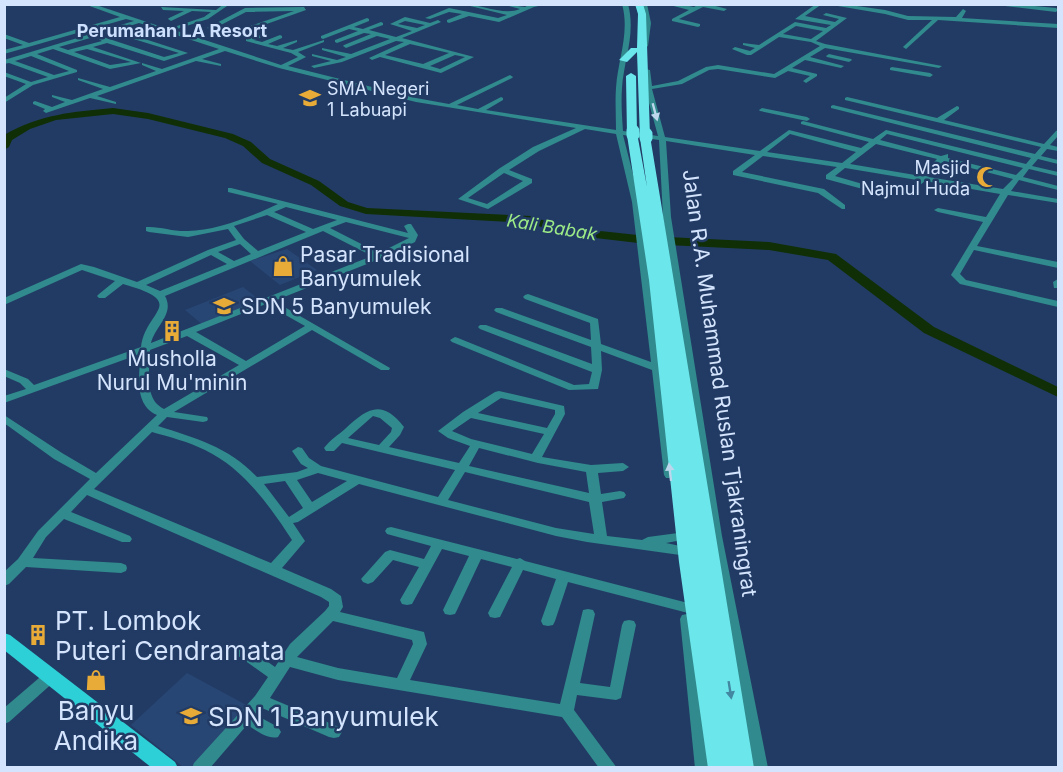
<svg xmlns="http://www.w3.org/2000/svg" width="1063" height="772" viewBox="0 0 1063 772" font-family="Inter,sans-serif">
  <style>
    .built { fill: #284674 }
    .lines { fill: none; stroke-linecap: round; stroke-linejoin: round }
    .river { fill: #102f06; fill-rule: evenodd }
    .minor { fill: #318a8d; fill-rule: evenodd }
    .major { fill: #2ed0d7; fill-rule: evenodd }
    .highway { fill: #6be7ec; fill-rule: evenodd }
    .highway-bridge { stroke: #6be7ec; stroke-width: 13 }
    .oneway { fill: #bcd6ec }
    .oneway2 { fill: #4388a1 }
    .labels { text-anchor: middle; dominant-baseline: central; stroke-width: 5; stroke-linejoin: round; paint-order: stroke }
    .far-neighbourhood-label { font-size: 18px; font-weight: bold; fill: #cde1ff; stroke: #223b64 }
    .far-poi-label { font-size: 18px; fill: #d4e4fd; stroke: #223b64; text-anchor: start }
    .far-water-label { font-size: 18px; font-style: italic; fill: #9deb87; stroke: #223b64 }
    .poi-label { font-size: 21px; fill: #d4e4fd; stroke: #223b64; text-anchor: start }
    .street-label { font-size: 21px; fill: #d4e4fd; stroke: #223b64 }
    .near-poi-label { font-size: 26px; fill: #d4e4fd; stroke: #223b64; text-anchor: start }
  </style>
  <rect width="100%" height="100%" fill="#223b64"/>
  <!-- built -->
  <g class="built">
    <path d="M287 249 317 270 280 285 250 261Z"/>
    <path d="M243 287 262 302 203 325 185 310Z"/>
    <path d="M187 673 250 707 196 767H183L131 725Z"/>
  </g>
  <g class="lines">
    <!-- river -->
    <path class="river" d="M113 108 148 113 233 134 251 142 270 159 319 181 348 202 367 208 531 216 563 227 647 236 769 242 836 254 934 327 1058 387V397L924 333 828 260 769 250 647 244 561 234 530 223 366 214 340 206 311 185 262 163 243 146 225 138 148 119 113 114 56 120 30 129 12 140 9 147 4 150V135C41 114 72 112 113 108Z"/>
    <!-- minor -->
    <g class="minor">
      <path d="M84 4H93L168 29 204 17 211 12 192 11 171 21 168 19 169 18 184 11 163 10 161 7 216 10 224 4H230L208 19 174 30 281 65 298 57 291 53 246 41V39L268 33V35L254 40 262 42 280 35 282 36V38L268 44 277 46 297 40V42L283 48 293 50 324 40V42L298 52 306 57 288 66 416 98 449 104 510 75 513 77 512 78 457 105 478 109 501 97 503 98V100L486 110 616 130C616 116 615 101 616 88 618 59 630 33 622 4H628C636 34 624 59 622 88 621 102 622 117 623 131L658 136 646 92 645 69 650 70 652 86 678 81 706 67 718 65 774 74 820 46 811 42 779 37 751 55H747L732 49 735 47 750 51 755 48 743 45V43L759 45 795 22 826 28 831 25 795 19 816 4H822L805 16 835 22 839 19 823 15 826 13 847 18 816 41 825 44 942 66 939 68 825 48 810 57 844 66 841 68 805 60 792 68 817 74V76L806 83 803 81 810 76 788 71 775 78 718 69 709 70 682 84 652 89 665 137 760 151 789 130 861 148 869 142 801 124V122L803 121 873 139 886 130 1026 164 1031 158 831 108V106L833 105 1035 154 1041 147 845 100V98L847 97 937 118 957 106 959 107V109L944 120 1044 144 1056 131 1058 130V136L1050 145 1058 147V151L1047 149 1041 156 1058 160V164L1038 159 1032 166 1058 172V176L1029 169 1023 177 1058 186V190L1019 180 1011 191 1058 199V203L1008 195 977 246 1058 262V268L974 250 960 274 966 280 1058 301V307L960 284 951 275 983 222 938 212 934 210 938 208 986 217 1000 194 925 181 909 194 905 192 917 180 845 168 835 176 873 187 874 189 870 191 826 179V175L837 167 763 156 742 172 824 189 845 205V209H842L818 193 733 175V171L755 155 666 141 671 217 722 536 768 768H752L710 536 663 217 659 140 623 135 640 202 646 242 676 475 674 478H666L664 475 652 370 601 351 602 370 598 389 569 390 452 342 450 340 455 337 458 338 574 385 589 384 592 372 480 329 478 327 480 325H486L592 364 591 347 496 312 494 310 496 308H502L591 340 590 323 525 299 523 297 525 295 528 294 598 319 601 344 651 362 632 202 616 134 585 129 539 151 509 170 532 179V183L488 209 458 199 500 168 533 147 576 128 416 102 279 68 225 51 202 59 221 64V66L196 61 97 96 116 102V104L90 98 46 113 43 111 45 109 33 104V102L35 101 52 107 65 102 52 97V95L72 100 103 89 78 80V78L110 87 156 71 142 65V63L162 69 219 49 139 23 117 30 188 53 164 61 107 43 93 47 141 63 110 69 53 49 37 54 77 70V72L33 85 4 103V98L26 84 4 76V72L31 82 48 77 9 63 4 64V60L134 21 126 19 4 54V50L23 45 4 38V34L29 43 120 17ZM796 26 823 31 811 39 783 34ZM111 32 179 53 164 57 100 36 97 38 102 41 68 50 59 47ZM87 49 131 62 110 65 74 52ZM31 56 69 71 54 75 15 61ZM790 134 856 152 842 163 767 152ZM887 134 1023 168 1016 175 948 158V154L941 156 880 140ZM876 144 937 159 921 176 850 164ZM944 161 1013 179 1003 189 928 177ZM504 173 523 181 487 204 468 198Z"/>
      <path d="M462 4C480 4 504 16 520 9L502 4 525 7 530 4H547L534 7 499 22 469 16 449 23 447 22V20L462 14 449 12 430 19 425 18 449 8 498 18 507 15Z"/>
      <path d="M641 4H647L651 23 648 46 645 48 642 46 645 23Z"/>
      <path d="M666 4H679L694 7 699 4H708L727 9 724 11 703 7 679 19 700 24V26L698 27 672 21V19L689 10Z"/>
      <path d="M826 4H843L885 10 908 16 956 17 963 9 966 11 962 18 1058 24V28L938 20 906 49 903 47 904 46 932 20H908L885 14Z"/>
      <path d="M988 4H1013L1056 8 1058 10 1056 12Z"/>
      <path d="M304 7 306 10 233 36 207 28 245 8ZM294 11 233 32 215 28 246 12Z"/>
      <path d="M405 17 430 23 438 20 441 22 402 38 474 57 441 73 380 57 372 60 369 58 404 42 396 41 342 62 314 68 311 66 331 61 312 56V54L337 60 346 57 322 50V48L351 54 390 39 377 36 346 48 343 46 344 45 371 34 364 33 337 43 335 42V40L358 31 349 29 323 39 321 38V36L367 18 369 19V21L354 27 363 29 381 22 383 23V25L369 30 396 37 412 31 390 24ZM405 21 425 25 417 28 398 24ZM410 44 449 53 423 64 385 55ZM455 55 465 57 440 69 430 66Z"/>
      <path d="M829 54 851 59 852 60 849 62 827 57 826 56Z"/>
      <path d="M892 67 930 73 933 75 930 77 890 70V68Z"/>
      <path d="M762 108 807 117 810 119 807 121 760 111 759 110Z"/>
      <path d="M228 188H231L408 233 404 226 408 224H411L418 235 415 242 382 258 274 301 390 368 389 370H381L312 330 174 412 207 417 208 419 207 421 203 422 167 417 158 426C195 438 229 447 257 477L297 472 308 468 301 464 292 451 298 447 302 448 309 458 321 466 438 497 455 470 342 443 334 451H326L324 448C330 440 338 435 345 429 367 409 381 398 404 427L400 435 389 447 459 463 470 446 448 438 438 431 463 412 495 392 499 391 564 406 565 414 542 457 591 465 623 463 629 467 623 471 598 473 601 494 620 491 624 492 626 495 624 498 602 502 607 536 642 540 648 537 678 533 682 534 684 537 682 540 666 543 685 547 686 550 685 553 680 555 587 542 556 536 359 484 298 522 293 523 305 541 282 568 331 589 341 596 343 607 340 612 424 632 427 644 410 680 560 704 583 610 588 609 593 610 595 614 580 683 610 687 622 625 624 621 629 620 634 621 636 625 621 698 616 700 577 695 574 710 617 768H599L562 717 338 680 290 667 270 698 339 727 342 732 339 737 334 738 329 737 262 708 256 715 278 727 281 732 278 737C268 740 256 730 247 725L210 768H192L194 763 255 696 268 677 237 655 235 651 237 647 242 645 247 647 275 667 290 644 325 611 329 606V602L321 597 87 495 71 512 130 536 132 539 130 542H122L64 519 46 537 33 558 121 563 126 565 127 568 126 571 121 573 26 567 9 584 4 586V572L18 559 38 531 90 479 54 459 4 423V415L62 453 96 473 157 415C133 404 140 375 140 354L4 403V396L26 389 20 383 4 376V369L28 379 34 385 141 347C145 310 190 303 123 284L105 298H99L97 296 99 294 115 281 82 270 4 305V298L81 264 94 267 137 282 208 250 236 240 228 229 188 237 149 232 146 231V227C160 226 174 232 188 231 215 231 253 216 278 204L228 192ZM286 207 337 220 313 229 274 212ZM267 215 306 232 258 251 244 239 234 226ZM346 222 409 238 379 253 330 228ZM323 231 372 256 151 343C155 326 175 314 165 296ZM240 244 251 254 234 261 218 252ZM211 255 227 264 160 291 146 285ZM266 304 305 326 246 361 196 332ZM187 336 239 365 164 409C143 399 150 369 150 350ZM501 398 555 410V414L547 428 478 413ZM373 416 380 418 392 428 391 432 379 445 348 438ZM471 418 544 434 532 454 471 439 452 431ZM152 432C170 437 189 442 205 450 244 469 269 505 292 540L271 563 94 489ZM479 448 538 463 586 472 589 493 469 466ZM465 472 589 502 594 534 556 528 448 500ZM318 473 347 481 312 502 297 480ZM285 481 303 508 289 517 264 484ZM333 621 412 640 413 644 397 678 338 668 297 657Z"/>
      <path d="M1058 279V288H1054L1053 282Z"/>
      <path d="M391 527 517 559 520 558 525 561 688 603 693 604 695 608 693 612 688 613 568 582 555 621 553 625 548 626 543 625 541 621 556 579 523 570 500 617 495 618 490 617 488 613 512 567 481 559 457 610 455 614 450 615 445 614 443 610 469 556 442 549 412 604 407 605 402 604 400 600 419 567 393 560 373 582 368 584 363 582 361 579 385 552 390 550 424 559 431 546 387 534 385 531 387 528Z"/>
      <path d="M687 614 692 615 694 619 711 768H695L680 619 682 615Z"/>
      <path d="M51 670 56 672 58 676 56 680 9 722 4 724V708L46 672Z"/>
    </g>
    <!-- major -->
    <path class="major" d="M4 633 10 635 175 762 178 768H152L4 650Z"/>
    <!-- highway -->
    <path class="highway" d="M635 4H643L646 14 650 136 754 768H708L679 562 649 280 627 135 626 76 631 73 636 76 637 133 647 187 640 138 637 52 627 62 619 60 631 48H637L638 14Z"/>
    <!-- highway-bridge -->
    <g class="highway-bridge">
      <path d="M633 131V135"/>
      <path d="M646 134V138"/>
    </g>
  </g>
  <!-- one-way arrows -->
  <defs><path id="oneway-solid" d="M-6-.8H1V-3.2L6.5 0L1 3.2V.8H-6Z" transform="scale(1.5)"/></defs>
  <g class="oneway">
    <use href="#oneway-solid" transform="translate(655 112) rotate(75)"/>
    <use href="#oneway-solid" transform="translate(670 472) rotate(-97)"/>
  </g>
  <use class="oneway2" href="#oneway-solid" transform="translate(730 690) rotate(81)"/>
  <!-- icons -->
  <defs>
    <symbol id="school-bare" viewBox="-9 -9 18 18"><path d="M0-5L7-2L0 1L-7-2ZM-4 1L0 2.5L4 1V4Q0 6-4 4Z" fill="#e8ab37" stroke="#223b64" stroke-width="2.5" paint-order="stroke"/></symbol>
    <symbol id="mosque-bare" viewBox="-9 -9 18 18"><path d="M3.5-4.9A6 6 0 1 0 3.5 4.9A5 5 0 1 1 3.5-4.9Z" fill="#e8ab37" stroke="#223b64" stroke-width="2.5" paint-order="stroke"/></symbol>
    <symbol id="shop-bare" viewBox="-9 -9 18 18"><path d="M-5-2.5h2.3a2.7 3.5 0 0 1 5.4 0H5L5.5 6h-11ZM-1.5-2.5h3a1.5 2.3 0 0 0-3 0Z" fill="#e8ab37" stroke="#223b64" stroke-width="2.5" paint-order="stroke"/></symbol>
    <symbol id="building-bare" viewBox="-9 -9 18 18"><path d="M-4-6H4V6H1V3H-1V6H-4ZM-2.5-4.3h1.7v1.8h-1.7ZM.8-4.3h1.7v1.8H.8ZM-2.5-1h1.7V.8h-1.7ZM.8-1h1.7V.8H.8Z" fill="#e8ab37" stroke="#223b64" stroke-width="2.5" paint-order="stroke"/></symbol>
  </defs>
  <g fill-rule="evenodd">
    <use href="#school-bare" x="295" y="83" width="30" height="30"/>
    <use href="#mosque-bare" x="972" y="162" width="30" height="30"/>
    <use href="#shop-bare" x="268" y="251" width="30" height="30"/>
    <use href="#school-bare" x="209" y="291" width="30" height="30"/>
    <use href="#building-bare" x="157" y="316" width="30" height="30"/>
    <use href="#building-bare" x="23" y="620" width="30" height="30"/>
    <use href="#shop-bare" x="81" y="665" width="30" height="30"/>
    <use href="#school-bare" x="176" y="701" width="30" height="30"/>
  </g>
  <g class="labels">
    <!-- far-neighbourhood labels -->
    <g class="far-neighbourhood-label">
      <text x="172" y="30">Perumahan LA Resort</text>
    </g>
    <!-- far-poi labels -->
    <g class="far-poi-label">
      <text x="327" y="88">SMA Negeri<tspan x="327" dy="21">1 Labuapi</tspan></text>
      <text x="970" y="167" text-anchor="end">Masjid<tspan x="970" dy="21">Najmul Huda</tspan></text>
    </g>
    <!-- far-water labels -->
    <g class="far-water-label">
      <text transform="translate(552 227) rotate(9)">Kali Babak</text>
    </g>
    <!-- poi labels -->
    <g class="poi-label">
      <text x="300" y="254">Pasar Tradisional<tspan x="300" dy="24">Banyumulek</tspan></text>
      <text x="241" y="306">SDN 5 Banyumulek</text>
      <text x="172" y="358" text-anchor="middle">Musholla<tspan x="172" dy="24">Nurul Mu'minin</tspan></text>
    </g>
    <!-- street labels -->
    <g class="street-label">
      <text transform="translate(720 383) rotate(82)">Jalan R.A. Muhammad Ruslan Tjakraningrat</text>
    </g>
    <!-- near-poi labels -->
    <g class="near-poi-label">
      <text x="55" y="620">PT. Lombok<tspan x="55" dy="30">Puteri Cendramata</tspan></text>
      <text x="96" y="710" text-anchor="middle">Banyu<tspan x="96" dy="30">Andika</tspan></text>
      <text x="208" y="716">SDN 1 Banyumulek</text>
    </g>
  </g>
  <!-- border -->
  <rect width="1063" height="772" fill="none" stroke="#d4e4fd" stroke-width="12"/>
</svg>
